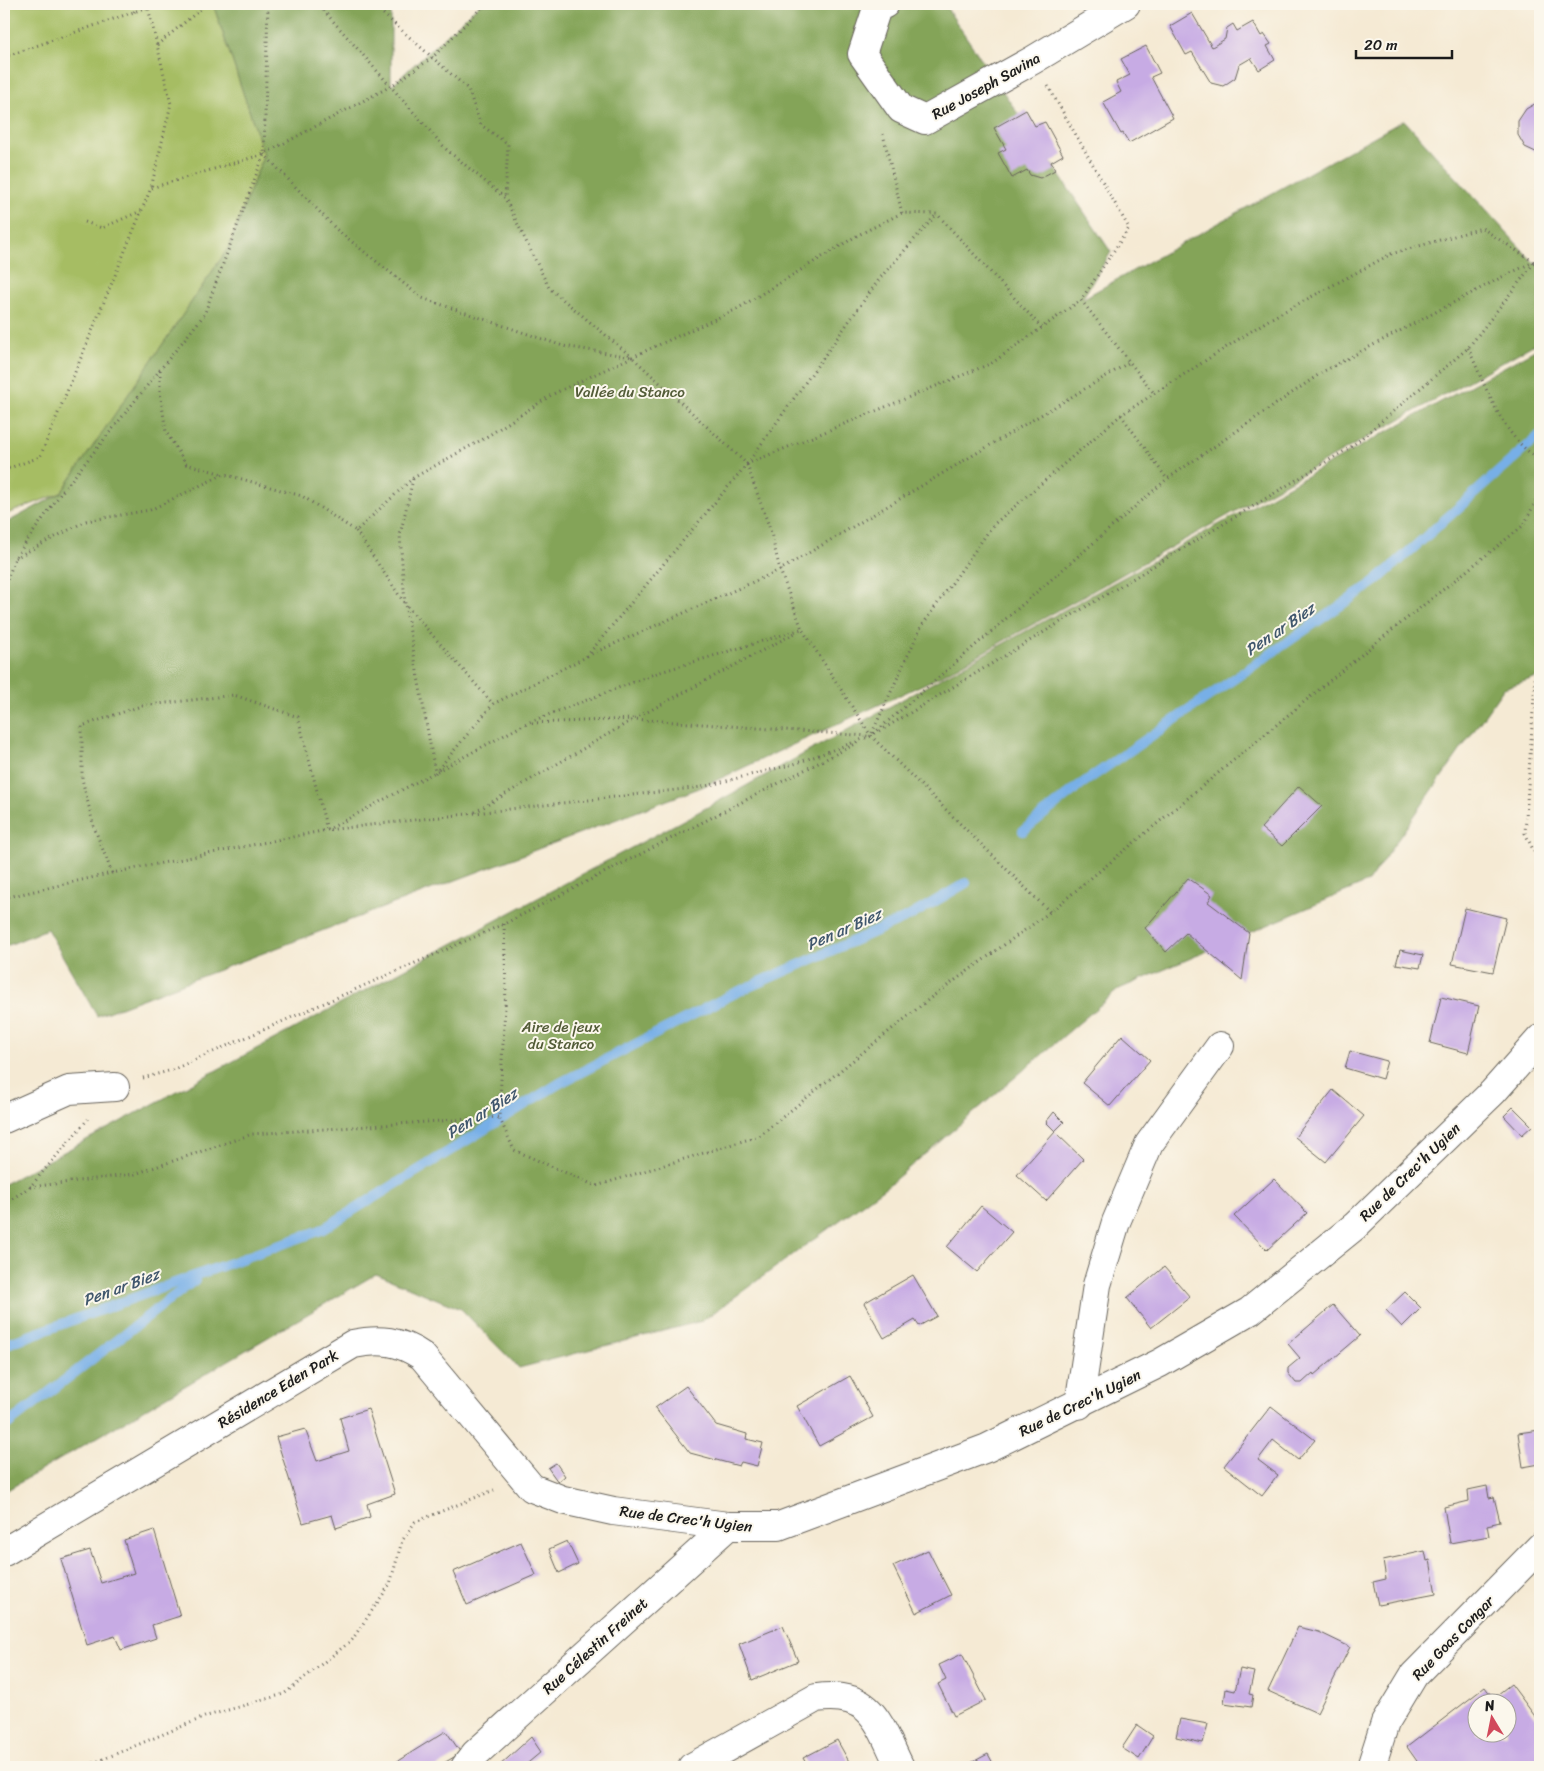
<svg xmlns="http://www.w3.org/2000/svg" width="1544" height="1771" viewBox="0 0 1544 1771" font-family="Sriracha,sans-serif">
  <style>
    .green { fill: #a6bd63; stroke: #616c40 }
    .forest { fill: #84a459; stroke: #50603a }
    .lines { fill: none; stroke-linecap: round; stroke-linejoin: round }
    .stream { stroke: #77afe7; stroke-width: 10 }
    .building { fill: #c7abe4; fill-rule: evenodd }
    .minor-casing { stroke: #68645c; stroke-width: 30 }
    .path { stroke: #68645c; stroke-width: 3; stroke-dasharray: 1 4; stroke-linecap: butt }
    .minor { stroke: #fff; stroke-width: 28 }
    .labels { text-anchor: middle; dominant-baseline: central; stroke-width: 4; stroke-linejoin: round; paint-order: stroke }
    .street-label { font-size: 15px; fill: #1c1c1c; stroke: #fbf7ec }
    .park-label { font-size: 15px; fill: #535c38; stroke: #fbf7ec }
    .water-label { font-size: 16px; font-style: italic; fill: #40576d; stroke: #fbf7ec }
  </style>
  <rect width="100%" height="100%" fill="#fbf7ec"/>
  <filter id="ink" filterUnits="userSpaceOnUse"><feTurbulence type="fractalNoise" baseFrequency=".02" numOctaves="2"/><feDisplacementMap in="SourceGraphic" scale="10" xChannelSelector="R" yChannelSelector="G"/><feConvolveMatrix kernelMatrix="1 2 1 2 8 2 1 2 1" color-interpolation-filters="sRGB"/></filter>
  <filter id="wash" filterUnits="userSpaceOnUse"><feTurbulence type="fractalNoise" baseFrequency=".0096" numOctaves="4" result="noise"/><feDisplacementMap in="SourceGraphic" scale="20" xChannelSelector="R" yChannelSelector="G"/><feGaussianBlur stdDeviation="1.12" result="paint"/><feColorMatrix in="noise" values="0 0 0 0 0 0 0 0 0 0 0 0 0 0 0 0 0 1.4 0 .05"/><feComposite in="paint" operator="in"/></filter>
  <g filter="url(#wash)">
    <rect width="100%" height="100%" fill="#f5ead4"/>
    <!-- green -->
    <path class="green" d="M4 4H213L264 154 229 247 61 493 4 515Z"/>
    <!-- forest -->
    <g class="forest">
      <path d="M213 4H391V86L480 4H944L1111 252 1082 299 1404 120 1535 264 1540 263V341L939 677 702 787 97 1016 47 929 4 947V524L61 493 229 247 264 154Z"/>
      <path d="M1540 347V676L1504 688 1368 882 1119 989 891 1183 702 1321 519 1368 461 1309 376 1274 4 1492V1184L715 803Z"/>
    </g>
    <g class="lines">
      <!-- stream -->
      <g class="stream">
        <path d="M1023 831 1080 785 1376 581 1540 435"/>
        <path d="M4 1345 321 1230 560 1083 735 993 910 916 966 883"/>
        <path d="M4 1427 196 1279"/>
      </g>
    </g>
    <g id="blocks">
      <!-- building -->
      <g class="building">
        <path d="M1192 13 1212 47 1225 39 1227 28 1233 24 1237 31 1253 22 1261 36 1264 34 1271 44 1267 46 1275 60 1259 70 1251 58 1239 65 1235 78 1223 86 1211 83 1192 52 1186 55 1170 26Z"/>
        <path d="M1146 46 1160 73 1151 77 1173 118 1129 143 1123 133 1121 134 1103 102 1121 92 1116 82 1130 75 1121 59Z"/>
        <path d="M1538 102H1540V154L1525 147 1518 135V121L1526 109Z"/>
        <path d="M1026 110 1035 126 1045 122 1063 155 1051 162 1055 170 1040 178 1030 175 1027 170 1012 178 998 153 1006 149 994 128Z"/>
        <path d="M1299 786 1322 806 1282 846 1261 828Z"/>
        <path d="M1188 878 1212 895 1208 902 1249 933 1242 980 1186 933 1166 952 1145 928Z"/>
        <path d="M1465 908 1506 918 1493 972 1452 964Z"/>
        <path d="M1400 950 1423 955 1420 968 1396 964Z"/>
        <path d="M1441 997 1479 1006 1468 1053 1430 1043Z"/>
        <path d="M1122 1035 1150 1060 1110 1106 1082 1083Z"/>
        <path d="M1350 1051 1387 1061 1382 1079 1345 1068Z"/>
        <path d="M1333 1090 1364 1116 1326 1162 1295 1137Z"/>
        <path d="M1513 1107 1532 1126 1522 1135 1504 1116Z"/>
        <path d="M1054 1112 1064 1122 1055 1131 1046 1122Z"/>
        <path d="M1055 1132 1083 1159 1046 1201 1017 1175Z"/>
        <path d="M1274 1179 1307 1213 1267 1250 1234 1216Z"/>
        <path d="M981 1206 1012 1232 977 1272 947 1247Z"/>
        <path d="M1164 1267 1190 1297 1151 1328 1127 1298Z"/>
        <path d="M913 1275 937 1316 919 1326 915 1320 884 1338 864 1303Z"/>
        <path d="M1405 1292 1421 1308 1402 1327 1386 1310Z"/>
        <path d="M1333 1305 1360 1336 1314 1375 1313 1373 1302 1383H1296L1288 1373V1368L1300 1358 1288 1344Z"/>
        <path d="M850 1376 873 1417 819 1446 797 1406Z"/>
        <path d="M686 1386 716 1425 747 1434 746 1439 763 1443 757 1466 741 1462 739 1466 690 1453 655 1408Z"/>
        <path d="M1271 1406 1315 1440 1298 1460 1273 1440 1258 1460 1278 1475 1262 1496 1224 1466Z"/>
        <path d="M368 1409 395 1494 367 1504 370 1517 336 1528 332 1515 303 1523 276 1437 305 1429 317 1461 349 1451 340 1418Z"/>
        <path d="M1540 1430V1464L1523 1467 1518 1433Z"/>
        <path d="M556 1463 565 1476 558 1482 548 1468Z"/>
        <path d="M1487 1486 1489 1498 1494 1497 1500 1522 1487 1525 1489 1536 1450 1543 1444 1507 1469 1501 1468 1490Z"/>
        <path d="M154 1530 180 1616 152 1625 156 1638 121 1650 115 1636 87 1645 61 1559 90 1550 101 1583 134 1573 124 1540Z"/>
        <path d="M567 1541 578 1564 559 1573 549 1549Z"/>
        <path d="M521 1542 536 1575 467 1605 453 1572Z"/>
        <path d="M928 1550 951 1595 916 1613 893 1566Z"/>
        <path d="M1425 1551 1427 1561 1430 1560 1436 1594 1378 1605 1373 1582 1386 1579 1383 1560Z"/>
        <path d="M783 1626 798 1661 752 1680 739 1644Z"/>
        <path d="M1298 1627 1319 1632 1350 1647 1317 1713 1268 1691Z"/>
        <path d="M962 1654 986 1700 954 1716 938 1684 946 1680 939 1665Z"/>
        <path d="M1240 1669 1254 1672 1249 1694 1253 1695 1251 1707 1224 1703 1226 1689 1235 1691Z"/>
        <path d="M1511 1684 1540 1723V1767H1415L1419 1764 1407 1747 1485 1687 1493 1698ZM1476 1704H1506V1734H1476Z"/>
        <path d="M1180 1719 1208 1724 1203 1743 1176 1737Z"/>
        <path d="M1137 1725 1153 1736 1139 1759 1122 1748Z"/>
        <path d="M446 1731 461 1753 437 1767H399L396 1762Z"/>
        <path d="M531 1737 541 1752 523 1767H498Z"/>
        <path d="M837 1740 852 1767H808L803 1758Z"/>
        <path d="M988 1754 995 1767H963Z"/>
        <path d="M1230 1765 1249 1766V1767H1230Z"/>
      </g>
    </g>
  </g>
  <g filter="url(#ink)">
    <use href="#blocks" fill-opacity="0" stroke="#68645c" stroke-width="1"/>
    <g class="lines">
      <defs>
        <g id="minor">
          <path d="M885 4 877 8 862 54 901 109 925 120 1033 60 1126 4"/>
          <path d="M4 1119 69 1090 115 1087"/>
          <path d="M1079 1405 1097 1285 1116 1222 1149 1144 1220 1046"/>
          <path d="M4 1552 353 1344C380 1338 400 1341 422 1356L532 1488 563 1500 613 1511 728 1526H779L987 1448 1160 1363 1250 1311 1355 1226 1493 1092 1540 1039"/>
          <path d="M465 1767 475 1754 728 1526"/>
          <path d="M692 1767 816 1698C873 1690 879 1725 900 1767"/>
          <path d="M1371 1767 1385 1723 1414 1675 1540 1547"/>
        </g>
      </defs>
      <!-- minor casing -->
      <use href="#minor" class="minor-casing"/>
      <!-- path -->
      <g class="path">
        <path d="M372 4 468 89 481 125 508 144 505 198"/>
        <path d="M134 12 139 4"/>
        <path d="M157 45 207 4"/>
        <path d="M4 57 148 7 171 104 151 188"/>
        <path d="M1048 86 1129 228 1081 300"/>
        <path d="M883 134 902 213"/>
        <path d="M264 154 336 229 422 298 563 346 632 357 747 464 880 278 937 214"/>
        <path d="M85 222 102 228 141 211"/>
        <path d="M1468 348C1485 384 1503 440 1540 459"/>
        <path d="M632 357 737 309 858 235 902 213 937 214 1043 329"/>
        <path d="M160 370V392L166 432 186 464 223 474"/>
        <path d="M1121 415 1167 479"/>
        <path d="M747 465 770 529 780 570 802 629 871 736 1050 912"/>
        <path d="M4 470 40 457 151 188 264 154 391 86 433 57 485 4"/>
        <path d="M413 479 400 535 405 604 493 704"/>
        <path d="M356 531 405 604 435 772"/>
        <path d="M15 558 86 521 150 510 224 474 302 496 356 531 413 478 483 439 553 394 632 357 549 288 505 198 446 149 318 4"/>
        <path d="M4 589 15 558 61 493 204 315 264 154 268 4"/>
        <path d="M1540 654 1536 665 1525 833 1540 864"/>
        <path d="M587 656 780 570 1130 362"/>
        <path d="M532 723 634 719 868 736"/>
        <path d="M880 731 1351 447 1468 348 1534 263"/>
        <path d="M872 733 921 627 993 525 1121 415 1270 319 1391 254 1482 228 1534 262"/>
        <path d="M435 773 493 704 586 657 747 464 992 363 1081 300 1153 392"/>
        <path d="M475 812 634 719 795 633"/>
        <path d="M112 873 94 827 82 779V726L141 706 234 695 298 717 327 830 702 787 794 764 871 736 1167 479 1324 371 1502 277 1540 259"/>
        <path d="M4 898 112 873 327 830 527 723 657 673 802 629"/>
        <path d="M504 924 506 988 499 1117 514 1150 596 1186 759 1136 933 996 1050 912 1356 659 1524 525 1540 492"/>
        <path d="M143 1078 172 1070 504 924 859 742"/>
        <path d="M30 1187 135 1174 252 1134 499 1117"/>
        <path d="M4 1204 30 1187 88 1119"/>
        <path d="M84 1767 207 1716 284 1694 352 1640 390 1584 402 1541 415 1522 494 1490"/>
      </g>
      <!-- minor -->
      <use href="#minor" class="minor"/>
    </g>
  </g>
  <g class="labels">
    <!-- street labels -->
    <g class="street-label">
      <text transform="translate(986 86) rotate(-29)">Rue Joseph Savina</text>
      <text transform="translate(1410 1172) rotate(-44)">Rue de Crec'h Ugien</text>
      <text transform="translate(278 1389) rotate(-31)">Résidence Eden Park</text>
      <text transform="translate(1080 1403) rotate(-26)">Rue de Crec'h Ugien</text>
      <text transform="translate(686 1519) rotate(7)">Rue de Crec'h Ugien</text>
      <text transform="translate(1453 1638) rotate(-46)">Rue Goas Congar</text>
      <text transform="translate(595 1646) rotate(-42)">Rue Célestin Freinet</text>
    </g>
    <!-- park labels -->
    <g class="park-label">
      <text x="630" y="392">Vallée du Stanco</text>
      <text x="561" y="1027">Aire de jeux<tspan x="561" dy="17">du Stanco</tspan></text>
    </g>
    <!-- water labels -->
    <g class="water-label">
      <text transform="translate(1280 629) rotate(-34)">Pen ar Biez</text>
      <text transform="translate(844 929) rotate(-24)">Pen ar Biez</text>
      <text transform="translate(482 1113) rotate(-32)">Pen ar Biez</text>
      <text transform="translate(121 1287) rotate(-20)">Pen ar Biez</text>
    </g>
  </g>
  <!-- margin -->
  <rect width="1544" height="1771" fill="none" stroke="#fbf7ec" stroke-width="20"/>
  <!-- north arrow -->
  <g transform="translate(1492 1718) rotate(350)"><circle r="24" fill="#fbf7ec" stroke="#a29f99"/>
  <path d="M0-4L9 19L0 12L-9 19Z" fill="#d1495b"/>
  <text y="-8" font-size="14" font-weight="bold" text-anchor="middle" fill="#1c1c1c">N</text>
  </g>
  <!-- scale -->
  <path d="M1356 50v8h96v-8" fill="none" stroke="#1c1c1c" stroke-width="2.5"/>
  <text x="1364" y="50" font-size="15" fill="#1c1c1c" stroke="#fbf7ec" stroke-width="4" paint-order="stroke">20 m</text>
</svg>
